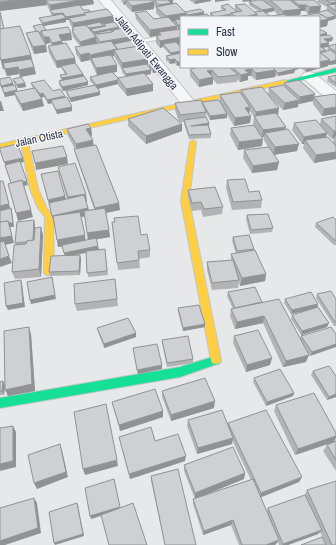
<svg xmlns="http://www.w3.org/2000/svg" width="336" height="545" viewBox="0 0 336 545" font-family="'Archivo Narrow',sans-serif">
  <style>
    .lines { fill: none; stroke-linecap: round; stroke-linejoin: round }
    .lane-casing { stroke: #c4c6c8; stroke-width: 2 }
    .street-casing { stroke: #c4c6c8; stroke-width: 2 }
    .fast-casing { stroke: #c4c6c8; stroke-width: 2 }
    .slow-casing { stroke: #c4c6c8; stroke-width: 2 }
    .lane { fill: #f5f6f7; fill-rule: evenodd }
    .street { fill: #f5f6f7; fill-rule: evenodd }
    .fast { fill: #16e098; fill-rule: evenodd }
    .slow { fill: #ffcf43; fill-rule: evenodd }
    .wall { fill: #b1b3b5; fill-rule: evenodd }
    .shaded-wall { fill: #909294 }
    .building { fill: #ced0d3; stroke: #909294 }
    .labels { text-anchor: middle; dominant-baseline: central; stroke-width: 3; stroke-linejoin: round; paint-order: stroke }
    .far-street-label { font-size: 11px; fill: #2b3445; stroke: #f4f6f9 }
  </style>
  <rect width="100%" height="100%" fill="#e6e8ea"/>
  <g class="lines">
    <defs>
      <path id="lane" d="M181 32V36L138 43 135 41Z"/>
      <g id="street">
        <path d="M99 0H111L194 101 197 104 194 107H184Z"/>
        <path d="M309 72 314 73 336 91V104L331 102 304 79 302 76 304 73Z"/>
      </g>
      <g id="fast">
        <path d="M336 68V72L285 84 282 82Z"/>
        <path d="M216 356 220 357 221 360 220 363 180 377 0 408V398L180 367Z"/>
      </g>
      <g id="slow">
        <path d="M285 80 288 82 287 83 28 142 38 189 46 207 53 217 54 273 52 275H46L44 273 45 217 38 208 30 189 21 143 0 148V144Z"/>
        <path d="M193 140 196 142 189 201 221 360 220 363 216 364 212 363 211 360 181 201 190 142Z"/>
      </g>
    </defs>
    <!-- lane casing -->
    <use href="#lane" class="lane-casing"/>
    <!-- street casing -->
    <use href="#street" class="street-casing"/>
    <!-- fast casing -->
    <use href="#fast" class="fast-casing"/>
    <!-- slow casing -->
    <use href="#slow" class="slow-casing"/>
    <!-- lane -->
    <use href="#lane" class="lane"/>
    <!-- street -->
    <use href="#street" class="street"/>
    <!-- fast -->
    <use href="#fast" class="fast"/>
    <!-- slow -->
    <use href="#slow" class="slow"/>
  </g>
  <!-- wall -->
  <g class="wall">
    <path d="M0 0H93L94 4 81 6 83 10 113 16 114 22 119 29 136 42H135L148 66 151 74 145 75 153 84V91L127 96 118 85V84L98 89 100 92V95L71 102 67 95 66 91 94 85 90 81V77L104 74 97 75 90 60 81 62 76 54 75 47 80 46 73 37 72 31V27L70 24 69 20H66V19V22L43 26 46 30 71 33 72 40 62 41 63 44 76 64 83 74 84 76 88 82V85L63 91 59 84V81L61 80 60 75 65 74 62 69 61 67 57 68 49 53 48 46H52L50 43 45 44 47 52 34 54 28 40 26 33 36 32 33 26 42 24 40 21 39 18 52 16 47 5 0 11ZM114 56 122 70V72L126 77 118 78 113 72H117L112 57Z"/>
    <path d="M121 0H173V4L185 12H204V14L210 17H181V28L178 29 177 27V29H181V65L177 66 175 63 170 64 166 60V56L170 55 163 47 160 48 156 43V36L159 35 150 37 136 19 135 13 154 19 161 18 156 13V8L154 6V9L132 12 126 6V4L124 5 122 2Z"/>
    <path d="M189 0H211V1L195 4Z"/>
    <path d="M264 0H314L320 12 326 11 327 7 317 2 318 0H336V18L335 19 328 21 327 26 319 28V17L314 14 315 13H317L308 14 305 11H301L300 15 289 17H211L210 16V13L223 11 221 9V6L235 10V5L255 12 258 11 249 5V2H264ZM274 11 278 15 270 16 266 13Z"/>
    <path d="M4 29 31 55 36 74 20 77 19 74 7 76 4 69H3L0 58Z"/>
    <path d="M319 30 333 38 332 41 327 42 329 43 328 46 336 44V64L328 65V66L306 72 301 68 295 70 294 73 278 76 276 75 275 77 256 80 251 76H248V80L240 82 237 79V82L217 84 213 79V84L199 87 190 76V69H193L191 67H319ZM328 47 327 50 328 51H325L322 48Z"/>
    <path d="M149 64 159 68V72L153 73 149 67Z"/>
    <path d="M336 75V87L327 81 328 77Z"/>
    <path d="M0 79 13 85 18 92 33 88 32 87 31 83 53 91 65 98 72 111 57 114 52 103 48 104 44 97H41L42 99 44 106 23 111 16 99 15 95 5 97 2 89 0 85Z"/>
    <path d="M13 79 25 83 26 87 18 88 14 83Z"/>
    <path d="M284 83 314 97 336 95V114L322 116 313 104V101L298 104V107L283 110 270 97 278 115 286 127 285 130 297 151 274 155 279 162 277 170 252 173 243 158 244 150 268 147 264 140V137H262V146L238 150 230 135 231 128 254 125 253 124 254 117 250 111 249 114 251 116 250 123 234 126 227 114V118L210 120 206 113V117L211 134V138L189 139 184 124V122H180L182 131 146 144 128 126V119L179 122 175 110V103L220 101V95L240 93 241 90 268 94 269 88 284 85Z"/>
    <path d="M336 116V159L314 163 303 148 304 144H302L292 130 294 123 320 124 321 119ZM327 134 332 139 334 138 333 143 326 137Z"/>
    <path d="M91 128 92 136H90L94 146 120 210 106 213 110 237 96 239 99 249H105L108 275 88 277 86 253 76 255H80L81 259 80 275 50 276 49 272 65 255 63 247H58L54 223 41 174 65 196 66 199H67L60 174 58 167 87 201H86L89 210 94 209 76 156 74 149H75L68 136 67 129ZM81 217H85L88 240H85Z"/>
    <path d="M227 180 249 192 262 200 261 208 232 210 226 188Z"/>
    <path d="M188 190 223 207 222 214 203 217 201 210 192 211 188 198Z"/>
    <path d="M247 215 273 228 272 232 250 234 246 219Z"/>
    <path d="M336 220V245H334L315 227 316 223Z"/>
    <path d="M112 222 141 235 150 250V257L139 259 140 268 118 270Z"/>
    <path d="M35 224 34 240 43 235 41 277 15 279 12 272 16 245 15 243Z"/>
    <path d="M233 237 254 249V251L266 274 265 281 240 286 239 282 238 288 212 290 207 270V262L231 260V254H236L232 241Z"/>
    <path d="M115 279 118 306 77 311 75 304Z"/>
    <path d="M228 292 262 302 300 339 301 336 331 327 310 356 301 341 306 362 283 367 263 323 235 329 230 316 231 309H233L227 296Z"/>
    <path d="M317 294 336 299V326H334L316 298Z"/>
    <path d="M285 299 318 304 317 308 291 314 284 303Z"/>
    <path d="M178 308 205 327 183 331 178 312Z"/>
    <path d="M292 315 327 327 301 335 291 319Z"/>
    <path d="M97 328 136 333V337L104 348 98 332Z"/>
    <path d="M31 334 35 391 8 396 5 385 4 395H0V382L5 385Z"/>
    <path d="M234 336 272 358 270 365 246 372 233 343Z"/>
    <path d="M162 340 193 359V363L167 367 162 343Z"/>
    <path d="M313 371 336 397 327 400 311 375Z"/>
    <path d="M254 378 294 393 293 396 266 406 253 382Z"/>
    <path d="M162 391 214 408 171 421 162 397Z"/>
    <path d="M112 402 163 417 120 431 114 409Z"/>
    <path d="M276 405 334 442 336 441V471L323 451 327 445 333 442 295 455 274 411Z"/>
    <path d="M188 420 228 426V423L302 477 299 482 261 497 266 511 268 508 304 496 307 490 336 545H326L320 532 318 534 288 545H279L278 542 275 545H239L231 525 203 535 193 504V499L251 480 232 440V444L197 454 187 426Z"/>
    <path d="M119 437 155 441 185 461 130 479Z"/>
    <path d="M184 465 245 473 244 479 195 499 184 471Z"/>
    <path d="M151 476 196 545H165L151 481Z"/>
  </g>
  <!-- shaded-wall -->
  <g class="shaded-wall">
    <path d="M17 0H51H46L47 5 0 11V2Z"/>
    <path d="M81 0H93L94 4 51 11 50 5Z"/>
    <path d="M167 0H173V4L159 9V5Z"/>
    <path d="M199 0H211V1L195 4V1Z"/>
    <path d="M215 0H231L215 2Z"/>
    <path d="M243 0H252V1L242 2Z"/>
    <path d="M126 1V4L124 5V2Z"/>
    <path d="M154 2V9L132 12V6Z"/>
    <path d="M336 2V8L330 7 331 3Z"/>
    <path d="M299 5H306L305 11H301L300 15 282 17 283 11 298 9Z"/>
    <path d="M321 6 320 12 308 14 310 7Z"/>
    <path d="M274 8V11L261 14 262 10Z"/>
    <path d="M204 12V16L188 17V15Z"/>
    <path d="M63 13 64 16 54 18 53 14Z"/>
    <path d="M186 13V17H181V20H175V21L166 23V16Z"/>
    <path d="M84 14V17L69 18V20H66V17Z"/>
    <path d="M231 14 230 17H215Z"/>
    <path d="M257 14V17H248V16Z"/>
    <path d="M113 16 114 22 73 29V23Z"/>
    <path d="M336 16 335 19 328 21 327 26 319 28V21L324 19Z"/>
    <path d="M66 18V22L43 26V23Z"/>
    <path d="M178 25H181V28L178 29Z"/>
    <path d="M103 26 104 29H91L92 31 89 28Z"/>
    <path d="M177 26V32H159V35L150 37V30Z"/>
    <path d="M119 27V31L113 30V32L94 33V32Z"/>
    <path d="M71 33 72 40 62 41 64 48 54 49 52 43 59 35Z"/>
    <path d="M327 33V37L319 38V35Z"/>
    <path d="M136 36V42L101 48 100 42Z"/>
    <path d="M44 37H49L50 43 45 44Z"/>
    <path d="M96 37 97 44 81 48 80 42Z"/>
    <path d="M181 37V44L179 42V44H163V47L160 48V41Z"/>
    <path d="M333 38 332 41 323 43 324 39Z"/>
    <path d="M329 43 328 47 320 48 321 44Z"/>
    <path d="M46 45 47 52 34 54 33 47Z"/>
    <path d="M117 49V56L114 50V56L93 62 91 58V62L90 55Z"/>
    <path d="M181 51V55L171 57V53Z"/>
    <path d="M89 53 90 60 81 62 80 55Z"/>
    <path d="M31 55 33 64 3 63 4 69H3L1 60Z"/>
    <path d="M75 58 76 64 57 68 56 61Z"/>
    <path d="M148 59V66L122 68V70V63Z"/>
    <path d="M175 59V63L170 64V60Z"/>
    <path d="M330 60 328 66 306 72 307 67H319V62Z"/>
    <path d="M336 60V64L329 65V62Z"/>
    <path d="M177 62H181V65L177 66Z"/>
    <path d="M117 65V72L97 75 96 68Z"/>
    <path d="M18 67 19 74 7 76 5 69Z"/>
    <path d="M34 67 36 74 20 77 19 70Z"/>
    <path d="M292 67H301V68L295 70 294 73 278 76V73Z"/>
    <path d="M159 68V72L153 73V69Z"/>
    <path d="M252 69 251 76H248V80L240 82 241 75 245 70Z"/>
    <path d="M151 70V74L126 78V74Z"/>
    <path d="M212 70 211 77 207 71Z"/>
    <path d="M276 70 275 77 256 80V73Z"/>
    <path d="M83 74 84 77 63 82 62 78Z"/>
    <path d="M213 77V84L199 87V80Z"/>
    <path d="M118 80V84L97 89 96 85Z"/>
    <path d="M88 82V85L63 91 62 87Z"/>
    <path d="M13 83 14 87 2 89 1 86Z"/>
    <path d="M25 83 26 87 18 88 17 85Z"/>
    <path d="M153 84V91L127 96 126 89Z"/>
    <path d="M17 90 18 94 14 92 15 95 5 97 4 93Z"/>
    <path d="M100 92V95L71 102 70 98Z"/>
    <path d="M43 93 44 97 40 98V94Z"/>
    <path d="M315 94 313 101 299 104 300 97Z"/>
    <path d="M65 96 66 100H51L52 103 48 104 47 100Z"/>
    <path d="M42 99 44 106 23 111 21 104Z"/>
    <path d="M299 100 298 107 283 110 285 103Z"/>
    <path d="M0 101H1L4 111H0Z"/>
    <path d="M72 107V111L57 114 56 110Z"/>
    <path d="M250 107 249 114 245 108Z"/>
    <path d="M336 107V114L322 116 324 109Z"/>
    <path d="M279 108 278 115 255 119 256 112Z"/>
    <path d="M227 114V118L210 120V116Z"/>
    <path d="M251 116 250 123 234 126 235 118Z"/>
    <path d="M209 123V127L191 126Z"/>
    <path d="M182 124V131L146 144V136Z"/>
    <path d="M286 127 284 134 265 133 264 137H262L263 130Z"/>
    <path d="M91 128 92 136 87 137 86 129Z"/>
    <path d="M334 131H336V137L335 136 334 138 332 139Z"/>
    <path d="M327 133 325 140H305L304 144H302L304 137Z"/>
    <path d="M263 139 262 146 238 150 239 142Z"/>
    <path d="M93 140 94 148 77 152 76 144Z"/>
    <path d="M299 144 297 151 273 155 275 147Z"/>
    <path d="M336 152V159L314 163 316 155Z"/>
    <path d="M67 157 68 164 36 170 35 163Z"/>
    <path d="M23 158 24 162 6 166 4 162Z"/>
    <path d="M279 162 277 170 252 173 253 166Z"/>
    <path d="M3 181 10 208 0 211V206Z"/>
    <path d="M27 181 28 185 13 189 11 185Z"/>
    <path d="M86 194 87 201 69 205 68 197Z"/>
    <path d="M65 196 67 204 50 207 48 200Z"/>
    <path d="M119 203 120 210 96 215 95 208Z"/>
    <path d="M11 208 12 212 14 227H10L14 243 0 246V230Z"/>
    <path d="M88 208 90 215 54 223 52 216Z"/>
    <path d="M31 210 33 217 18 221 16 213Z"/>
    <path d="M34 220 35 224 34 245 33 241Z"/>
    <path d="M41 227 43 235 41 277 39 269Z"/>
    <path d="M109 230 110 237 88 241 87 233Z"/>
    <path d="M85 235 86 243 58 247 57 240Z"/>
    <path d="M98 246 99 250 65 257 64 253Z"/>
    <path d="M80 255 81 259 80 275 79 271Z"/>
    <path d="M9 256 12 263 0 267V259Z"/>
    <path d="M266 274 265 281 240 286 242 278Z"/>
    <path d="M52 277 56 299 31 304 30 300Z"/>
    <path d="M21 280 22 284 25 307 8 310 6 306Z"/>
    <path d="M318 304 317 308 291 314 292 310Z"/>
    <path d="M264 316 263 323 235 329 237 322Z"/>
    <path d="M329 323 327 327 301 335 302 331Z"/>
    <path d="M205 324V327L183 331V328Z"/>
    <path d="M29 327 31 334 35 391 8 396 5 390Z"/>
    <path d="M136 333V337L104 348V344Z"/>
    <path d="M336 344V347L310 356 312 352Z"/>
    <path d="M309 355 306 362 283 367 286 361Z"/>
    <path d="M272 358 270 365 246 372 247 365Z"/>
    <path d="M162 365V369L138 374 137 370Z"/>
    <path d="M3 381 5 385 4 395 2 391Z"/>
    <path d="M294 393 293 396 266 406 267 402Z"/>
    <path d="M336 394V397L327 400 329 397Z"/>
    <path d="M215 401 214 408 171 421V415Z"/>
    <path d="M163 411V417L120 431 119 425Z"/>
    <path d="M13 426 16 432V467L0 471V464Z"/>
    <path d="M336 436V438L334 442 295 455 298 449Z"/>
    <path d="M233 438 232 444 197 454 198 448Z"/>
    <path d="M60 444 62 450 68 477 37 489 34 483Z"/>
    <path d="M186 456 185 461 130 479 129 474Z"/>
    <path d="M117 460 118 466 85 475 83 469Z"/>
    <path d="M245 473 244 479 195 499V493Z"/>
    <path d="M302 477 299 482 259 498 261 493Z"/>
    <path d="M114 479 120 510 91 519 90 516Z"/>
    <path d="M34 498 37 503 41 533 5 545H0V541Z"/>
    <path d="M77 503 78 506 84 536 55 545 54 543Z"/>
    <path d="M233 520 231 525 203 535 204 531Z"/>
    <path d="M322 530 318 534 288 545H282L283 544Z"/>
    <path d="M279 540 275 545H266Z"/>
  </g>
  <!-- building -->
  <g class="building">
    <path d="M0 0H17L0 2Z"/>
    <path d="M46 0H81L50 5Z"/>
    <path d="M126 0H151L154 2 132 6Z"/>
    <path d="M154 0H168L171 3 159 5Z"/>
    <path d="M257 0H262L274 8 262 10 249 2Z"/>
    <path d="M270 0H290L301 9 283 11Z"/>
    <path d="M292 0H314L321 6 310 7 306 5H299Z"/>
    <path d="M326 0H336V2L331 3Z"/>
    <path d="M176 3 186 13 166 16 156 7Z"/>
    <path d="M228 4 237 12 231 13V14L215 17 210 13 226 10 221 6Z"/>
    <path d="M245 4 257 14 248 16 250 17H236L231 13 242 11 235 5Z"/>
    <path d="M336 4V11L327 5Z"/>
    <path d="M80 5 83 10H89L90 12 84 13V14L66 17 63 13 53 14 50 10Z"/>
    <path d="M107 9 113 16 73 23 69 18 86 15 84 13Z"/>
    <path d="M200 9 204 12 188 15 185 12Z"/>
    <path d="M327 10 336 16 327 18 318 13 316 14 315 13Z"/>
    <path d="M146 11 154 19 168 17 177 26 150 30 135 13Z"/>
    <path d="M263 11 270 16 265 17H258L257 16V14L255 12Z"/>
    <path d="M0 12 4 29H0Z"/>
    <path d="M318 13 329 19 319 21V17H297Z"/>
    <path d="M62 14 66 18 43 23 39 18Z"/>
    <path d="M207 14 210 17H194L193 16Z"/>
    <path d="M284 14 289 17H265Z"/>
    <path d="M181 19V25H178L175 20Z"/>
    <path d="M100 22 103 26 89 28 86 25Z"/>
    <path d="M114 22 119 27 94 32 91 29 106 26 104 24Z"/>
    <path d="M42 24 46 30 41 31V33H39L38 31 37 32 33 26Z"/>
    <path d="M86 25 96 37 80 42 72 31 74 30 72 27Z"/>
    <path d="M20 26 31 55 1 60 0 57V29Z"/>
    <path d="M68 27 71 33 59 35 62 41 52 43 49 37H44L41 31Z"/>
    <path d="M129 27 136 36 100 42 94 33 98 34 114 31 113 30Z"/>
    <path d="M181 29V37L160 41 156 36 161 35 159 32Z"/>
    <path d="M111 30 112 32 98 34 95 33Z"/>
    <path d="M319 30H322L327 33 319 35Z"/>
    <path d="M38 31 46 45 33 47 26 33Z"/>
    <path d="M329 35 333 38 324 39 329 43 321 44 319 43V36Z"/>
    <path d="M133 40 139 46 118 50 114 44Z"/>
    <path d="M111 41 117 49 90 55 89 53 80 55 75 47Z"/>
    <path d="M176 42 181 47V51L171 53 163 44Z"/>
    <path d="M66 43 75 58 56 61 48 46Z"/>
    <path d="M336 44V52L328 46Z"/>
    <path d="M139 46 148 59 122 63 114 50Z"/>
    <path d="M319 46 326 50 319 52Z"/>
    <path d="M330 50 336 54V60L329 62 330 60 320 53Z"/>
    <path d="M319 52 330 60 319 62Z"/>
    <path d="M181 53V62H177L175 59 170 60 166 56Z"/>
    <path d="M111 55 117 65 96 68 91 58Z"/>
    <path d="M31 59 34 67 19 70 18 67 5 69 3 63Z"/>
    <path d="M155 62 159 68 153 69 149 64Z"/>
    <path d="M75 63 83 74 62 78 60 75 67 74 61 66Z"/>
    <path d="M147 64 151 70 126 74 122 68Z"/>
    <path d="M201 67H229L238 75 218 77 212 70 207 71 213 77 199 80 190 69Z"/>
    <path d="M232 67H272L276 70 256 73 252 69 245 70 249 73 241 75Z"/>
    <path d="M272 67H293L295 69 278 73Z"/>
    <path d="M112 72 118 78V80L96 85 90 77Z"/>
    <path d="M144 73 153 84 126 89 118 78Z"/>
    <path d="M336 75V83L328 77Z"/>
    <path d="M84 76 88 82 62 87 59 81Z"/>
    <path d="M10 77 13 83 1 86 0 83V79Z"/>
    <path d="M21 77 25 83 17 85 13 79Z"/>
    <path d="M44 80 53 91 60 89 65 96 47 100 43 93 40 94 35 88 31 83Z"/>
    <path d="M299 80 315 94 300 97 284 83Z"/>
    <path d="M15 85 17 90 4 93 2 87Z"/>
    <path d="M95 85 100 92 70 98 66 91Z"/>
    <path d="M283 85 299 100 285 103 269 88Z"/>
    <path d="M262 87 279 108 256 112 241 90Z"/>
    <path d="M35 88 42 99 21 104 14 92Z"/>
    <path d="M240 92 250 107 245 108 251 116 235 118 220 95Z"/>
    <path d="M335 94 336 95V107L324 109 314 97Z"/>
    <path d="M67 97 72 107 56 110 51 100Z"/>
    <path d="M201 100 206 112 180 115 175 103Z"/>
    <path d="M219 100 227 114 210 116 202 102Z"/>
    <path d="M163 108 182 124 146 136 128 119Z"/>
    <path d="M276 113 286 127 263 130 254 116Z"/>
    <path d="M336 116V131H334L321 119Z"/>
    <path d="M206 117 209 123 191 126 208 125 211 134 189 135 184 120Z"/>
    <path d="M316 120 327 133 304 137 294 123Z"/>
    <path d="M88 124 91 128 86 129 93 140 76 144 67 129Z"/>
    <path d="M254 125 263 139 239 142 231 128Z"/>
    <path d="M288 129 299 144 275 147 265 133Z"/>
    <path d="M328 137 336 146V152L316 155 305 140Z"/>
    <path d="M17 144 23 158 4 162 0 150V148Z"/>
    <path d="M96 145 119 203 95 208 74 149Z"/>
    <path d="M63 146 67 157 35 163 32 151Z"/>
    <path d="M269 147 279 162 253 166 244 150Z"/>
    <path d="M20 161 27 181 23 182 22 180 11 183 5 165Z"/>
    <path d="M75 163 86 194 68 197 58 167Z"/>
    <path d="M58 171 65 196 48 200 41 174Z"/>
    <path d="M245 179 249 192 259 191 262 200 233 202 227 180Z"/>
    <path d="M22 180 31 210 16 213 8 184Z"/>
    <path d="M0 181H3L9 204 0 206Z"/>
    <path d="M215 187 223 207 204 209 201 202 192 203 188 190Z"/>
    <path d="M84 195 88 208 52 216 49 203Z"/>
    <path d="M11 208 13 223H9L8 221 0 222V211Z"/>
    <path d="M105 208 109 230 87 233 84 211Z"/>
    <path d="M80 212 85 235 57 240 53 216Z"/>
    <path d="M268 214 273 228 251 230 247 215Z"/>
    <path d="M138 216 141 235 147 234 150 250 138 251 139 260 117 263 112 222H115L114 218Z"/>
    <path d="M333 217 336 220V241L316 223Z"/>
    <path d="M34 220 33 240 27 241 26 242 15 243 17 222Z"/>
    <path d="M8 221 12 236 0 238V222Z"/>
    <path d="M41 227 39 269 12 272 14 245 26 244 27 241 34 240 35 228Z"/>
    <path d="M249 235 254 249 237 251 233 237Z"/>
    <path d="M96 238 98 246 64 253 62 245Z"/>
    <path d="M4 241 9 256 0 259V242Z"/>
    <path d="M105 249 107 271 87 273 86 251Z"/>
    <path d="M255 250 266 274 242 278 231 254Z"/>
    <path d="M80 255 79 271 49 272 51 256Z"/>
    <path d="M233 260 239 280 212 283 207 262Z"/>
    <path d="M52 277 55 295 30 300 27 282Z"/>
    <path d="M115 279 117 299 75 304 74 284Z"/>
    <path d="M21 280 23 303 6 306 4 283Z"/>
    <path d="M255 287 262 302 235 308 228 292Z"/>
    <path d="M331 291 336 299V322H335L317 294Z"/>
    <path d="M311 292 318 304 292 310 285 299Z"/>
    <path d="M279 299 309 355 286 361 264 316 237 322 231 309Z"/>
    <path d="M199 305 205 324 183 328 178 308Z"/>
    <path d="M318 307 329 323 302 331 292 315Z"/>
    <path d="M128 318 136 333 104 344 97 328Z"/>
    <path d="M29 327 32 384 5 390 4 331Z"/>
    <path d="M331 327 336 334V344L312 352 301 336Z"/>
    <path d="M258 330 272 358 247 365 234 336Z"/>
    <path d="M188 336 193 359 167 363 162 340Z"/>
    <path d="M157 344 162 365 137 370 133 348Z"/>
    <path d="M329 366 336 376V394L329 397 313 371Z"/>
    <path d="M280 369 294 393 267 402 254 378Z"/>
    <path d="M205 378 215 401 171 415 162 391Z"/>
    <path d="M3 381 2 391 0 392V382Z"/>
    <path d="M155 389 163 411 119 425 112 402Z"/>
    <path d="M314 393 336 433V436L298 449 276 405Z"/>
    <path d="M106 404 117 460 83 469 74 412Z"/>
    <path d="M222 410 233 438 198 448 188 420Z"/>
    <path d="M266 410 302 477 261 493 228 423Z"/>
    <path d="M13 426V461L0 464V428Z"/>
    <path d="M151 427 155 441 178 434 186 456 129 474 119 437Z"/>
    <path d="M336 441V460L327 445Z"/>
    <path d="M60 444 66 472 34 483 28 455Z"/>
    <path d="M233 447 245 473 195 493 184 465Z"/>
    <path d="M178 469 196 545H165L151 476Z"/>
    <path d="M114 479 120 507 90 516 85 488Z"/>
    <path d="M253 479 279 540 266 545H242L233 520 204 531 193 499Z"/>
    <path d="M336 481V545H332L307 490Z"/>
    <path d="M305 495 322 530 283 544 268 508Z"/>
    <path d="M34 498 38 528 0 541V508Z"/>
    <path d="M77 503 83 534 54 543 49 512Z"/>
    <path d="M133 503 147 545H109L101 515Z"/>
    <path d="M322 537 326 545H301Z"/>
  </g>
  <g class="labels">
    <!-- far-street labels -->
    <g class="far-street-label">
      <text transform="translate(147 52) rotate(51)">Jalan Adipati Ewangga</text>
      <text transform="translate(39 138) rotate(-12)">Jalan Otista</text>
    </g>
  </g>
  <!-- legend -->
  <rect x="180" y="16" width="140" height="52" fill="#f4f6f9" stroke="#a4a8b1"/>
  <rect x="188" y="29" width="20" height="6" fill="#16e098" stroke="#a4a8b1"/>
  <text x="216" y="36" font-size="12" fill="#2b3445">Fast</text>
  <rect x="188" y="49" width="20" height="6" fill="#ffcf43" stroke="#a4a8b1"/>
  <text x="216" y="56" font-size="12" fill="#2b3445">Slow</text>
</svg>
